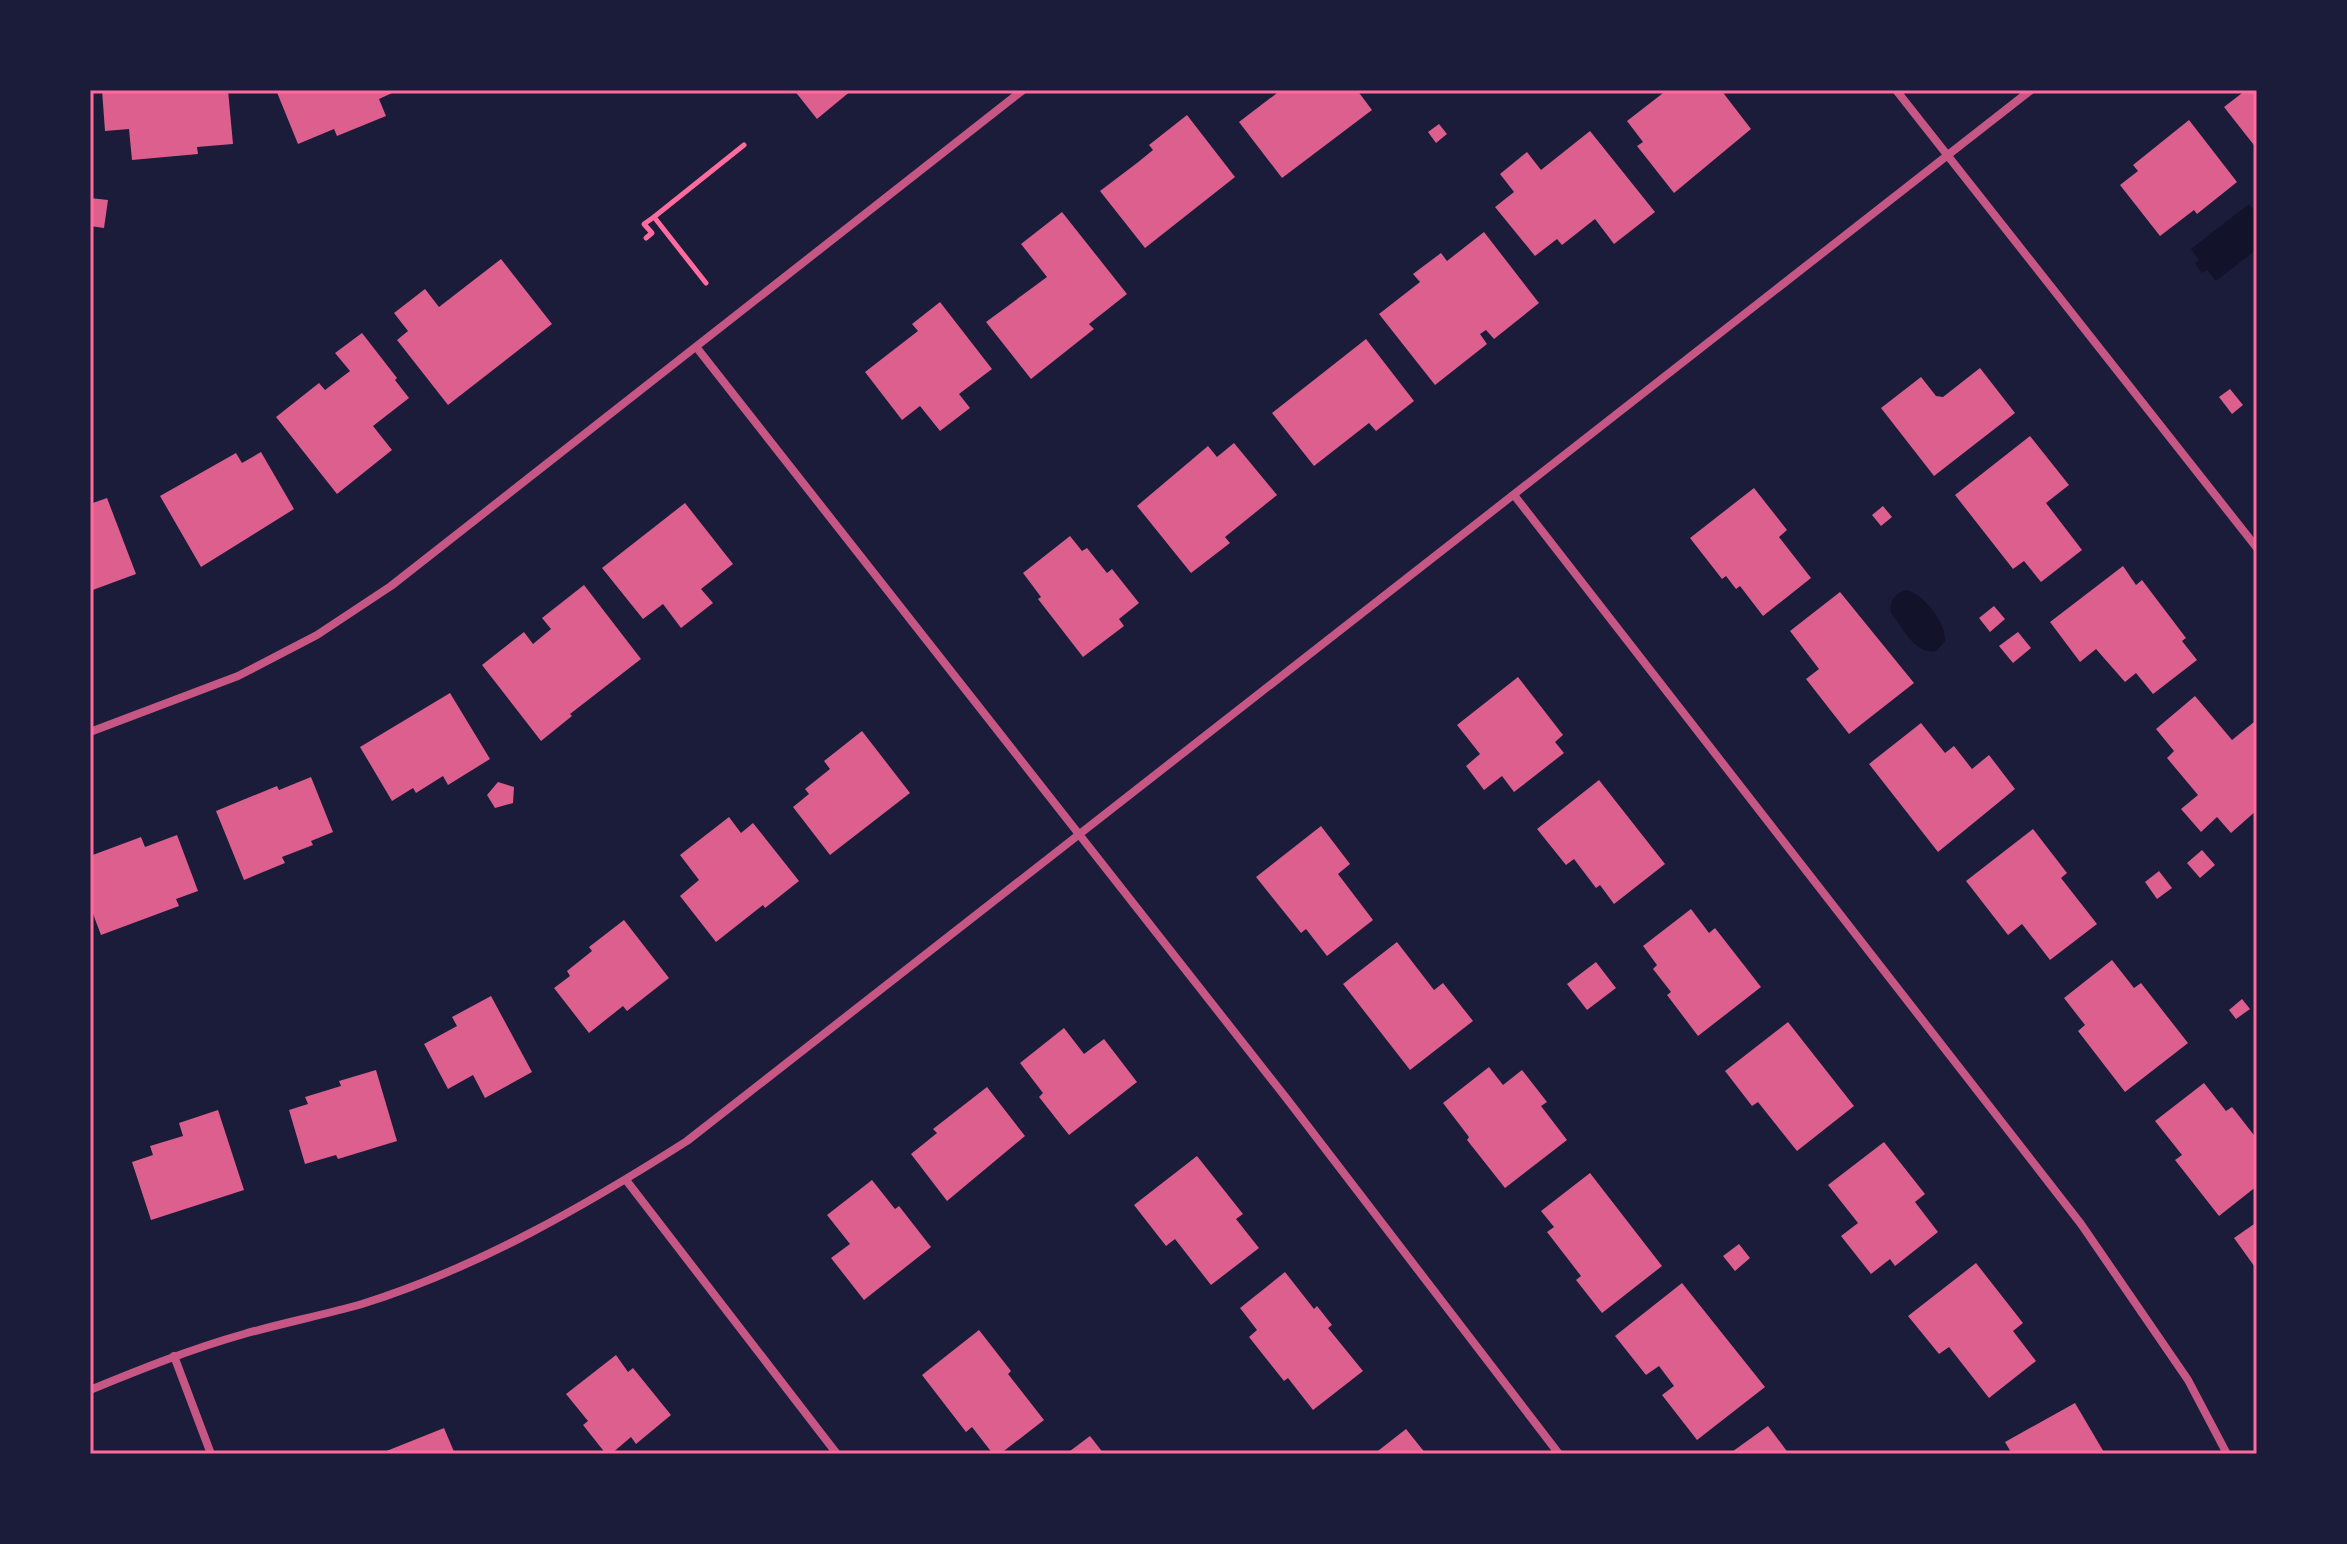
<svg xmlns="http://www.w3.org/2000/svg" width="2347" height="1544" viewBox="0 0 2347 1544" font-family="'Fira Sans',sans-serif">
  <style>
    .water { fill: #12122b }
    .building { fill: #dd5f8e }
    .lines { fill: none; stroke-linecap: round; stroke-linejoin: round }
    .path { stroke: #ff6b9d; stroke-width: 5 }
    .minor { stroke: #c65784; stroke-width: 8 }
    .neatline { fill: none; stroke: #ff6b9d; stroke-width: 3 }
  </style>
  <rect width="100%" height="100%" fill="#1b1b3a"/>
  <!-- water -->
  <g class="water">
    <path d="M2249 204 2257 214V249L2216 281 2207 270 2202 273 2195 264 2199 260 2191 249Z"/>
    <path d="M1906 590C1923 593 1947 624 1945 641L1936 651C1915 655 1903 628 1891 613 1889 601 1895 593 1906 590Z"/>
  </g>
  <!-- building -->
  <g class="building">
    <path d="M102 90H228L233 144 197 147 198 154 132 160 129 129 105 131Z"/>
    <path d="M276 90H391L392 93 379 99 386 116 337 136 334 129 298 144Z"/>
    <path d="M794 90H852L817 119Z"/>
    <path d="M1281 90H1357L1372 110 1282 178 1239 122Z"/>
    <path d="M1667 90H1721L1751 129 1674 193 1637 146 1643 142 1627 121Z"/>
    <path d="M2246 90H2257V149L2224 107Z"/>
    <path d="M1187 115 1235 177 1145 248 1100 191 1137 163 1153 150 1149 145Z"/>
    <path d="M2189 120 2237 182 2197 214 2194 210 2160 236 2120 185 2138 171 2133 165Z"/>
    <path d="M1439 124 1447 134 1436 143 1428 132Z"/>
    <path d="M1590 131 1655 212 1614 244 1595 219 1562 245 1557 239 1535 256 1495 207 1514 192 1500 174 1527 152 1541 170Z"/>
    <path d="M90 198 108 200 104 228 90 226Z"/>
    <path d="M1062 212 1127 294 1089 324 1094 329 1031 379 986 322 1047 277 1021 244Z"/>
    <path d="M1484 232 1539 303 1494 339 1486 330 1480 334 1487 344 1435 385 1379 314 1420 282 1413 274 1441 253 1447 261Z"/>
    <path d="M501 259 552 324 448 405 397 340 408 331 394 313 425 289 439 307Z"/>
    <path d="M940 302 992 369 959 394 970 408 940 431 920 406 902 420 865 372 918 331 912 324Z"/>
    <path d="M362 333 397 378 395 380 409 398 373 426 392 450 337 494 276 417 319 383 325 390 350 371 335 353Z"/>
    <path d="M1366 339 1414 401 1376 431 1369 423 1314 466 1272 413Z"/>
    <path d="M1980 368 2015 413 1934 476 1881 408 1921 377 1936 396 1943 397Z"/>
    <path d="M2230 389 2243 405 2232 414 2219 397Z"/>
    <path d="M2030 436 2069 485 2046 503 2082 550 2041 582 2024 561 2013 569 1955 495Z"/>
    <path d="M1234 443 1277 495 1225 537 1230 543 1191 573 1137 506 1208 446 1217 457Z"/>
    <path d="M261 452 294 509 201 567 160 496 236 453 242 463Z"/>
    <path d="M1754 488 1787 530 1779 537 1811 578 1763 616 1740 586 1736 589 1726 576 1722 579 1690 538Z"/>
    <path d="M107 498 136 574 90 591V504Z"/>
    <path d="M685 503 733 564 701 589 713 603 681 628 663 604 643 619 602 568Z"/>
    <path d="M1883 506 1892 517 1881 526 1872 515Z"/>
    <path d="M1070 536 1082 551 1087 548 1107 573 1112 569 1139 603 1119 619 1124 626 1083 657 1038 599 1041 597 1023 573Z"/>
    <path d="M2123 566 2136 585 2142 580 2186 638 2182 641 2197 660 2153 694 2136 673 2125 682 2096 649 2080 662 2050 622Z"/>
    <path d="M584 585 641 659 570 714 572 716 541 741 482 665 524 632 533 644 551 629 542 618Z"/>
    <path d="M1840 592 1914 683 1849 734 1806 679 1819 669 1790 631Z"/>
    <path d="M1994 606 2005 619 1990 632 1979 618Z"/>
    <path d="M2018 632 2031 648 2013 663 1999 646Z"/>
    <path d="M1518 677 1563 735 1555 742 1564 753 1514 792 1502 776 1484 790 1466 766 1480 754 1457 725Z"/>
    <path d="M450 693 490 759 448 785 443 776 416 793 413 788 392 801 360 747Z"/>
    <path d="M2195 696 2232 740 2254 722 2257 725V810L2231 833 2217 817 2201 832 2181 809 2198 795 2167 758 2174 751 2156 729Z"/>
    <path d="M1921 723 1945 753 1954 746 1972 769 1989 755 2015 789 1938 852 1869 764Z"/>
    <path d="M862 731 910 793 830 855 793 807 809 794 805 789 830 769 824 761Z"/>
    <path d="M311 777 333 832 311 841 313 845 282 857 285 863 244 880 216 811 277 786 279 790Z"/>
    <path d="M1599 780 1665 864 1614 904 1600 885 1596 888 1574 859 1566 865 1537 829Z"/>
    <path d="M498 782 514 787 513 803 495 808 487 795Z"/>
    <path d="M729 817 741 833 753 823 799 881 765 908 763 905 716 942 680 896 699 880 680 855Z"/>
    <path d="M1321 826 1350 864 1338 874 1373 920 1327 956 1306 929 1301 933 1256 877Z"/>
    <path d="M2033 829 2067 873 2061 878 2097 924 2050 960 2022 924 2008 935 1966 881Z"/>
    <path d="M177 835 198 891 176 899 179 906 101 935 90 906V856L141 837 145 847Z"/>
    <path d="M2202 850 2215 865 2200 878 2187 863Z"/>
    <path d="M2159 871 2172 888 2157 899 2145 882Z"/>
    <path d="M1691 909 1709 933 1715 928 1761 987 1698 1036 1667 995 1671 992 1653 969 1657 965 1643 946Z"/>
    <path d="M624 920 669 978 627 1011 623 1006 589 1033 554 988 570 976 567 971 592 951 589 947Z"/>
    <path d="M1397 942 1434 990 1443 983 1473 1021 1410 1070 1343 984Z"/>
    <path d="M2112 960 2134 988 2141 983 2188 1043 2125 1092 2078 1031 2085 1025 2064 998Z"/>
    <path d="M1596 962 1616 988 1587 1010 1567 984Z"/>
    <path d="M491 996 532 1072 485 1098 473 1075 448 1089 424 1044 457 1026 452 1017Z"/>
    <path d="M2242 999 2250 1009 2236 1019 2229 1010Z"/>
    <path d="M1788 1022 1854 1106 1797 1151 1758 1102 1752 1106 1725 1071Z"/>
    <path d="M1064 1028 1084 1054 1104 1039 1137 1082 1069 1135 1039 1097 1043 1093 1020 1063Z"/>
    <path d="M1489 1067 1503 1085 1522 1070 1547 1102 1541 1106 1567 1140 1505 1188 1467 1140 1469 1137 1443 1103Z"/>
    <path d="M376 1070 397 1141 338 1159 336 1155 305 1164 289 1110 308 1104 305 1097 341 1086 339 1081Z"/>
    <path d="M2204 1083 2226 1111 2232 1107 2257 1139V1186L2219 1216 2175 1160 2182 1155 2155 1121Z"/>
    <path d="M987 1087 1025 1136 947 1201 911 1154 937 1133 933 1129Z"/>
    <path d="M218 1110 244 1190 151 1220 132 1162 153 1155 150 1146 183 1136 179 1123Z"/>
    <path d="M1884 1142 1925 1194 1915 1202 1938 1232 1895 1266 1890 1259 1871 1274 1841 1236 1858 1223 1828 1185Z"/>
    <path d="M1197 1156 1243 1214 1236 1219 1259 1248 1211 1285 1175 1239 1166 1246 1134 1205Z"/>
    <path d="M1590 1173 1662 1266 1602 1313 1576 1280 1581 1276 1547 1232 1554 1227 1541 1211Z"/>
    <path d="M872 1180 895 1209 899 1206 931 1247 864 1300 831 1258 850 1244 827 1215Z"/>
    <path d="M2257 1222V1270L2234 1238Z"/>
    <path d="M1739 1244 1750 1258 1735 1271 1723 1256Z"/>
    <path d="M1976 1263 2023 1323 2013 1331 2036 1361 1989 1398 1949 1347 1939 1354 1908 1316Z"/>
    <path d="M1285 1272 1314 1309 1317 1306 1332 1325 1328 1328 1363 1371 1313 1410 1288 1378 1284 1381 1249 1337 1257 1330 1240 1308Z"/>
    <path d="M1682 1283 1765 1387 1697 1440 1662 1395 1674 1386 1659 1366 1646 1375 1615 1336Z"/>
    <path d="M979 1330 1011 1371 1008 1374 1044 1420 1000 1454H993L972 1427 966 1432 922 1375Z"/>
    <path d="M616 1355 628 1372 633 1368 671 1415 636 1444 631 1437 611 1454H606L583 1425 588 1421 566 1394Z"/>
    <path d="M2075 1403 2105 1454H2012L2005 1442Z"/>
    <path d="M1768 1426 1789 1454H1729Z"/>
    <path d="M444 1428 455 1454H379Z"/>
    <path d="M1406 1429 1426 1454H1374Z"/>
    <path d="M1090 1436 1104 1454H1066Z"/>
  </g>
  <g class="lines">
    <!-- path -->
    <g class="path">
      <path d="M646 238 652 233 644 224 654 217"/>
      <path d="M706 283 654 217 744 145"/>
    </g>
    <!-- minor -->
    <g class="minor">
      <path d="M1896 90 2257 548"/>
      <path d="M697 348 1287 1099 1559 1454"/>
      <path d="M1514 495 2081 1224 2188 1380 2227 1454"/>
      <path d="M90 732 238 676 317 635 391 586 1023 90"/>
      <path d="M626 1180 837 1454"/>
      <path d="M174 1356 211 1454"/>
      <path d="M90 1390C141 1369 191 1349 244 1334 283 1323 323 1315 362 1304 477 1268 585 1206 687 1141L2031 90"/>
    </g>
  </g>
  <!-- border -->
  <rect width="2347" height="1544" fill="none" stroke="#1b1b3a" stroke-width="184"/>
  <rect x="92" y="92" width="2163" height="1360" class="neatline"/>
</svg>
